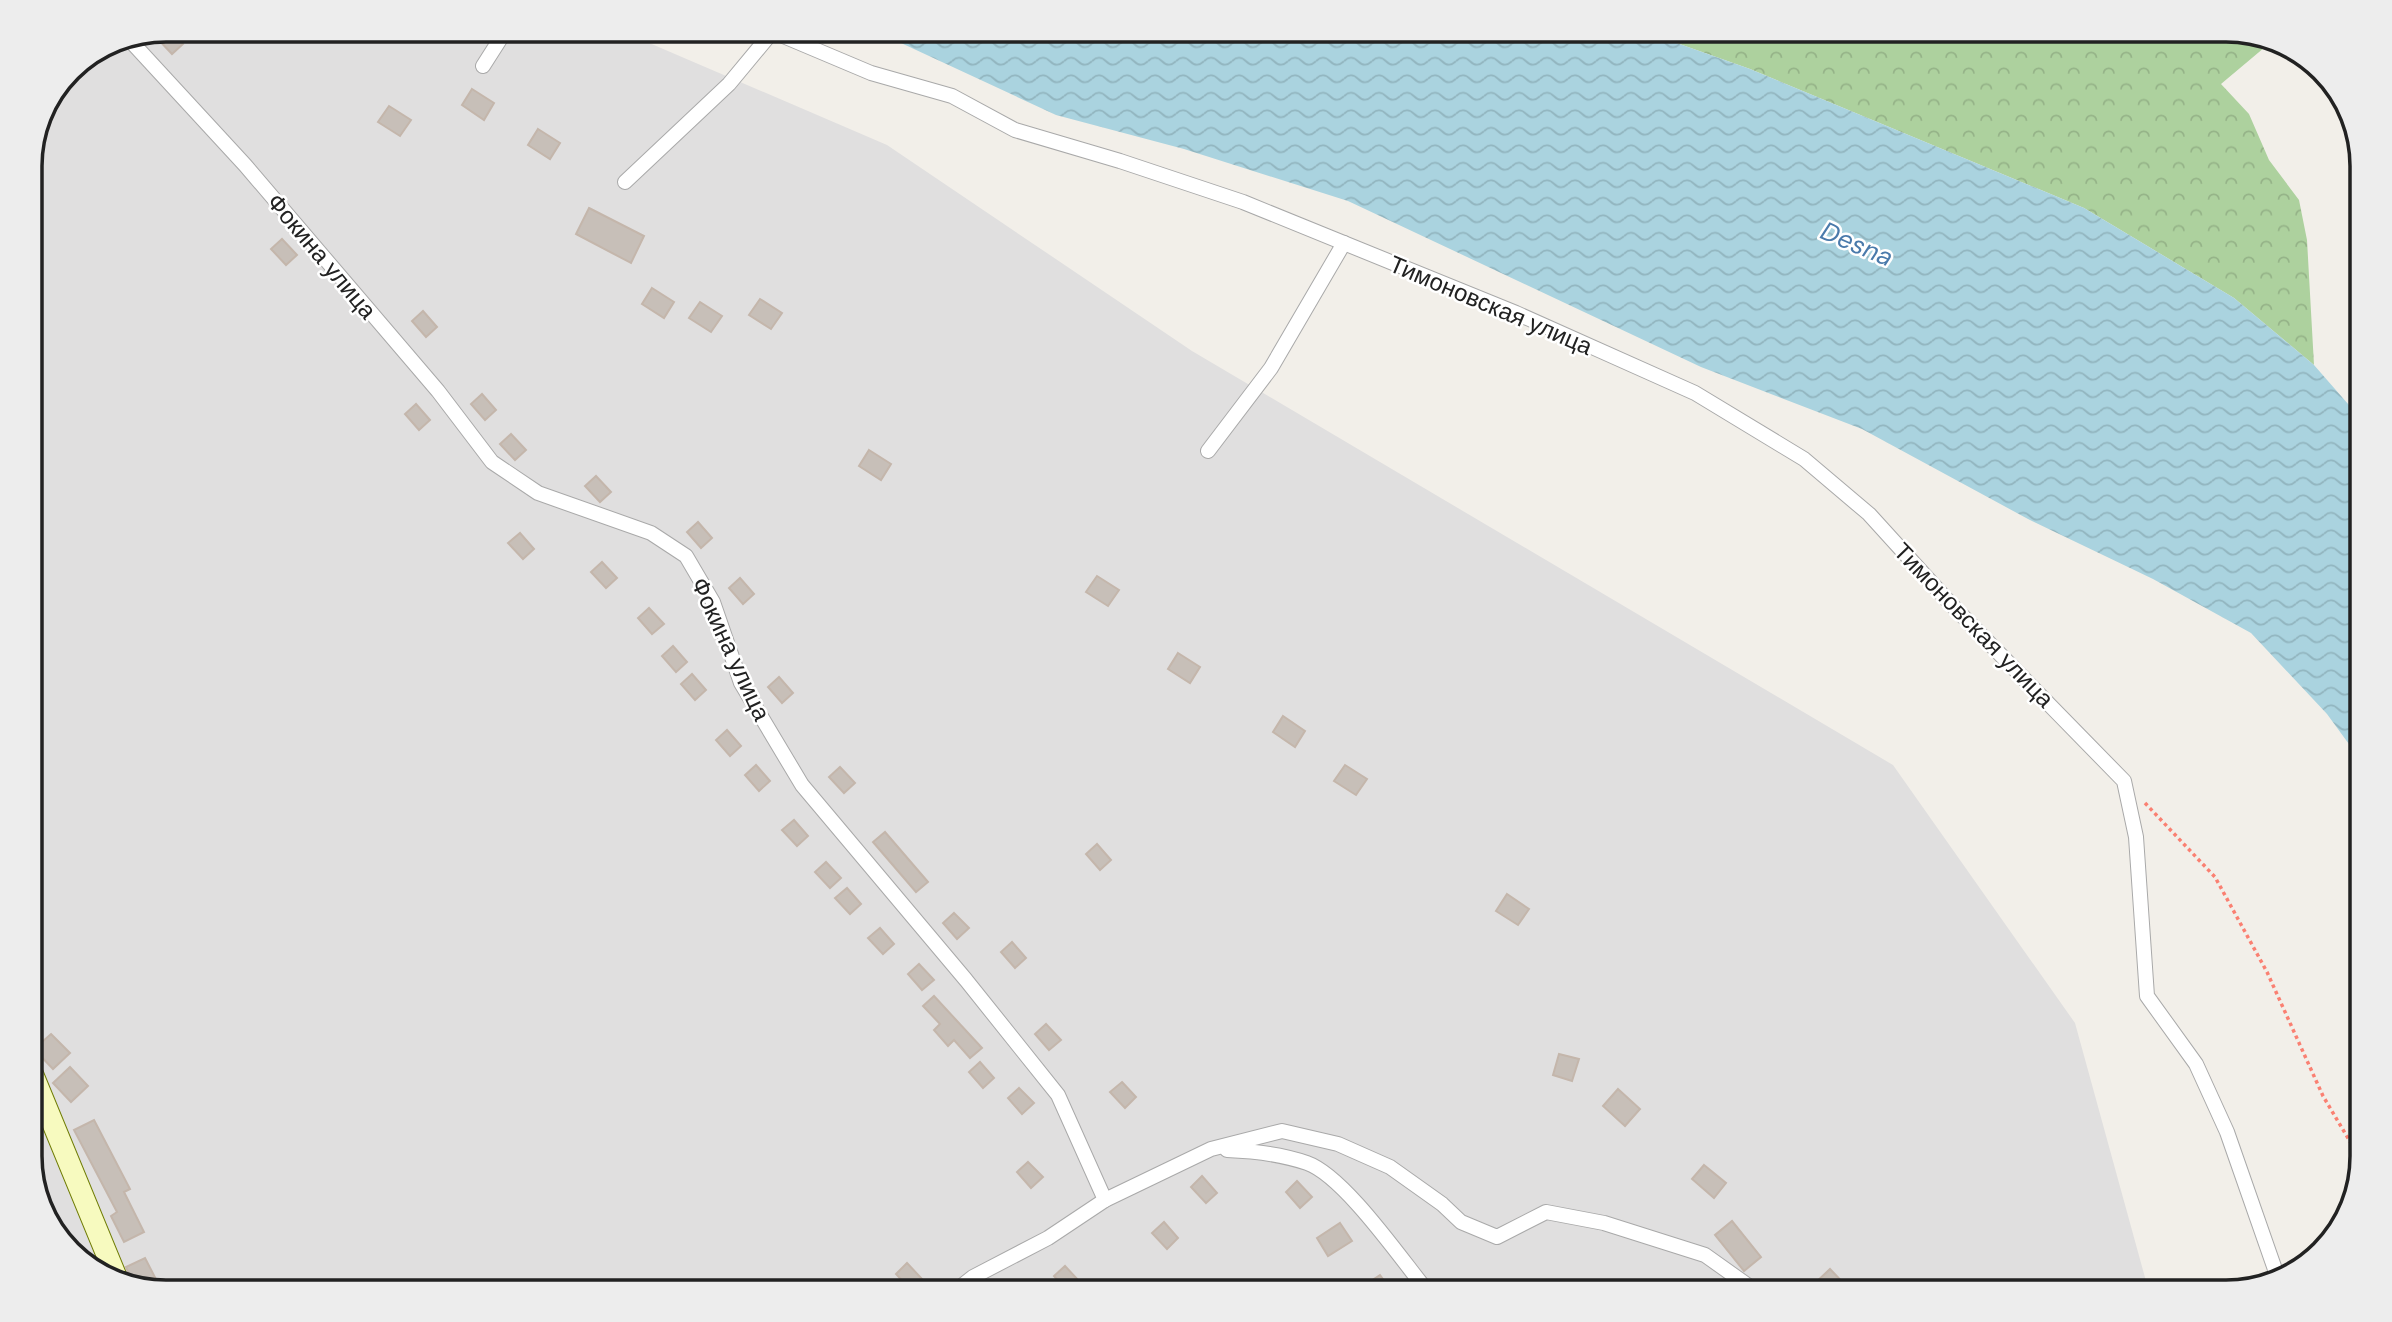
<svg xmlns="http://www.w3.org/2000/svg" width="2392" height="1322" viewBox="0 0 2392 1322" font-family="'DM Sans',sans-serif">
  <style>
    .residential { fill: #e0dfdf }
    .forest { fill: url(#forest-crowns) }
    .water { fill: url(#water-waves) }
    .building { fill: #c7bfb8; stroke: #c4b6ab; stroke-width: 2 }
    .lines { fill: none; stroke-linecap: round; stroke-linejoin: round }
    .street-casing { stroke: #a9a9a9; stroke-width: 16 }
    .secondary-casing { stroke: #707d05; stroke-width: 23 }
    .path { stroke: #fa8072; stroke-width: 3.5; stroke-dasharray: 3.5 3.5; stroke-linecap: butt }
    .street { stroke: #fff; stroke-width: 14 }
    .secondary { stroke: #f7fabf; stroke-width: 21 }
    .labels { text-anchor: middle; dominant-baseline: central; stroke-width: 5; stroke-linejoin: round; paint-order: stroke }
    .street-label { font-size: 24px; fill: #222; stroke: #fff }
    .water-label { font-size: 26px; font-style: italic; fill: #4a7aab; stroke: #fff }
    .rim { fill: none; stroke: #222; stroke-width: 3.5 }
  </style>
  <defs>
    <pattern id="forest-crowns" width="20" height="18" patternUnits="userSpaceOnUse" patternTransform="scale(1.75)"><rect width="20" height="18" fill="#add19e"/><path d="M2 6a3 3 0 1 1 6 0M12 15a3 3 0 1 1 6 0" fill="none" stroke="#95b388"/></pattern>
    <pattern id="water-waves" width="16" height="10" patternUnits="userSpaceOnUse" patternTransform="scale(1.75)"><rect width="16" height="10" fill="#aad3df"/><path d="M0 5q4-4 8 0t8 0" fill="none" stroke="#92b5bf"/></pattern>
  </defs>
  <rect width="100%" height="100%" fill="#f2efe9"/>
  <!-- residential -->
  <path class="residential" d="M166 30H619L887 145 1192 351 1893 765 2075 1023 2149 1292H166L98 1274 48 1225 30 1165V157L40 113 70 69 114 40Z"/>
  <!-- forest -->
  <path class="forest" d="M1640 30H2226L2271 42 2221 84 2249 114 2269 160 2299 200 2307 240 2314 365 2234 298 2084 208 1750 69Z"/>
  <!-- water -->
  <path class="water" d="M873 30H1640L1750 69 2084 208 2234 298 2314 365 2362 420V762L2327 714 2251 633 2153 579 2028 519 1862 429 1701 367 1348 201 1184 149 1056 115Z"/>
  <!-- building -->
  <g class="building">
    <path d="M167 30H170L183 44 172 54 157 38Z"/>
    <path d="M472 89 494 103 484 120 462 105Z"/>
    <path d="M389 106 411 120 400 136 378 122Z"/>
    <path d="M538 129 560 143 550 159 528 145Z"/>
    <path d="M589 208 644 236 631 263 576 234Z"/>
    <path d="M282 239 297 255 286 265 271 249Z"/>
    <path d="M652 288 674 302 664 318 642 304Z"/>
    <path d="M760 299 782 313 771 329 749 315Z"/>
    <path d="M700 302 722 316 711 332 689 318Z"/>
    <path d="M423 311 437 327 426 337 412 321Z"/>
    <path d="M482 394 496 410 485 420 471 404Z"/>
    <path d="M416 404 430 420 419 430 405 414Z"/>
    <path d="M511 434 526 450 515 460 500 444Z"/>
    <path d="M869 450 891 464 881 480 859 466Z"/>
    <path d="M596 476 611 492 600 502 585 486Z"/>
    <path d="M698 522 712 538 701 548 687 532Z"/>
    <path d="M520 533 534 549 523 559 508 543Z"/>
    <path d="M602 562 617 578 606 588 591 572Z"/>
    <path d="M1097 576 1119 590 1108 606 1086 592Z"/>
    <path d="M740 578 754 594 743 604 729 588Z"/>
    <path d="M649 608 664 624 652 634 638 618Z"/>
    <path d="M673 646 687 662 676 672 662 656Z"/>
    <path d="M1178 653 1200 667 1190 683 1168 669Z"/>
    <path d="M692 674 706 690 695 700 681 684Z"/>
    <path d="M779 677 793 693 782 703 768 687Z"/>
    <path d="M1283 716 1305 731 1295 747 1273 732Z"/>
    <path d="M727 730 741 746 730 756 716 740Z"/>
    <path d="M756 765 770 781 759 791 745 775Z"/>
    <path d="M1345 765 1367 779 1356 795 1334 781Z"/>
    <path d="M840 767 855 783 844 793 829 777Z"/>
    <path d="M794 820 808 836 797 846 782 830Z"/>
    <path d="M885 832 928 882 916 892 873 842Z"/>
    <path d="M1097 844 1111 860 1100 870 1086 854Z"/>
    <path d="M826 862 841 878 830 888 815 872Z"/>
    <path d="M847 888 861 904 850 914 835 898Z"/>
    <path d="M1507 894 1529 909 1518 925 1496 911Z"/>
    <path d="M954 913 969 928 957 939 943 923Z"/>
    <path d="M880 928 894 944 883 954 868 938Z"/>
    <path d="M1012 942 1026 958 1015 968 1001 952Z"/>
    <path d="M919 964 934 980 922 990 908 974Z"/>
    <path d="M934 996 982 1048 970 1058 954 1040 948 1046 934 1030 940 1024 923 1006Z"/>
    <path d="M1046 1024 1061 1040 1049 1050 1035 1034Z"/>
    <path d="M51 1034 70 1053 53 1069 34 1049Z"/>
    <path d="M1559 1054 1579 1059 1572 1081 1553 1075Z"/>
    <path d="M980 1062 994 1078 983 1088 969 1072Z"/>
    <path d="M70 1067 88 1086 71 1102 53 1083Z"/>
    <path d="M1122 1082 1136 1097 1125 1108 1110 1092Z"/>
    <path d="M1019 1088 1034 1103 1022 1114 1008 1098Z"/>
    <path d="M1618 1089 1640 1109 1625 1126 1603 1106Z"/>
    <path d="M94 1120 130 1189 124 1192 144 1232 124 1242 111 1216 117 1212 74 1130Z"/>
    <path d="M1028 1162 1043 1177 1031 1188 1017 1172Z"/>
    <path d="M1704 1165 1726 1183 1714 1198 1692 1179Z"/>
    <path d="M1202 1176 1217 1193 1206 1203 1191 1187Z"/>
    <path d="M1297 1181 1312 1197 1300 1208 1286 1192Z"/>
    <path d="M1732 1221 1761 1257 1744 1271 1715 1235Z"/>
    <path d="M1164 1222 1178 1238 1167 1249 1152 1233Z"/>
    <path d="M1340 1223 1352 1241 1328 1256 1317 1238Z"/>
    <path d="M145 1258 162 1291 133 1284 126 1267Z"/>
    <path d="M907 1263 922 1279 911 1290 896 1274Z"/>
    <path d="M1065 1266 1079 1281 1068 1292 1054 1276Z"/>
    <path d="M1830 1269 1852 1292H1822L1814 1284Z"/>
    <path d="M1380 1275 1392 1292H1354Z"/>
  </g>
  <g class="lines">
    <defs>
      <g id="street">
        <path d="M769 30 871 73 952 96 1015 130 1120 161 1243 202 1516 313 1695 393 1804 459 1869 514 1948 601 2124 781 2136 837 2147 996 2196 1064 2227 1132 2278 1278"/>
        <path d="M127 37 245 165 438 391 492 462 538 493 651 533 686 556 713 602 741 683 802 785 966 980 1058 1095 1105 1200"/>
        <path d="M483 66 506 30"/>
        <path d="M625 182 729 84 773 31"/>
        <path d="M1208 451 1271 368 1344 243"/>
        <path d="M1227 1150C1253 1151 1281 1154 1307 1163 1344 1176 1401 1259 1428 1292"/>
        <path d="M954 1292 973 1277 1048 1238 1105 1200 1211 1149 1282 1131 1338 1144 1390 1167 1442 1204 1461 1222 1497 1237 1546 1212 1604 1223 1705 1255 1757 1292"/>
      </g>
      <path id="secondary" d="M30 1068 117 1279"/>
    </defs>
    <!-- street casing -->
    <use href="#street" class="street-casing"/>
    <!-- secondary casing -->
    <use href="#secondary" class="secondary-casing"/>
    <!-- path -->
    <g class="path">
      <path d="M2338 92 2349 127 2362 224"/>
      <path d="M2145 803 2215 877 2267 972 2323 1096 2361 1160"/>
    </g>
    <!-- street -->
    <use href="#street" class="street"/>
    <!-- secondary -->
    <use href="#secondary" class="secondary"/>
  </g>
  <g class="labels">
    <!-- street labels -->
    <g class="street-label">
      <text transform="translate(322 256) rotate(50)">Фокина улица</text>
      <text transform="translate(1491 305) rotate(23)">Тимоновская улица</text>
      <text transform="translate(1974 625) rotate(46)">Тимоновская улица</text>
      <text transform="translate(731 649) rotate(65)">Фокина улица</text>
    </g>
    <!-- water labels -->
    <g class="water-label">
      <text transform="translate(1857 244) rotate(23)">Desna</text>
    </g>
  </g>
  <!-- crop -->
  <path d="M0 0H2392V1322H0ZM166 42H2226A124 124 0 0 1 2350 166V1156A124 124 0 0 1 2226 1280H166A124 124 0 0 1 42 1156V166A124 124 0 0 1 166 42Z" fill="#ededed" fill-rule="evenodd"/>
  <path class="rim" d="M166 42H2226A124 124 0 0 1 2350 166V1156A124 124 0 0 1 2226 1280H166A124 124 0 0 1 42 1156V166A124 124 0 0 1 166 42Z"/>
</svg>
